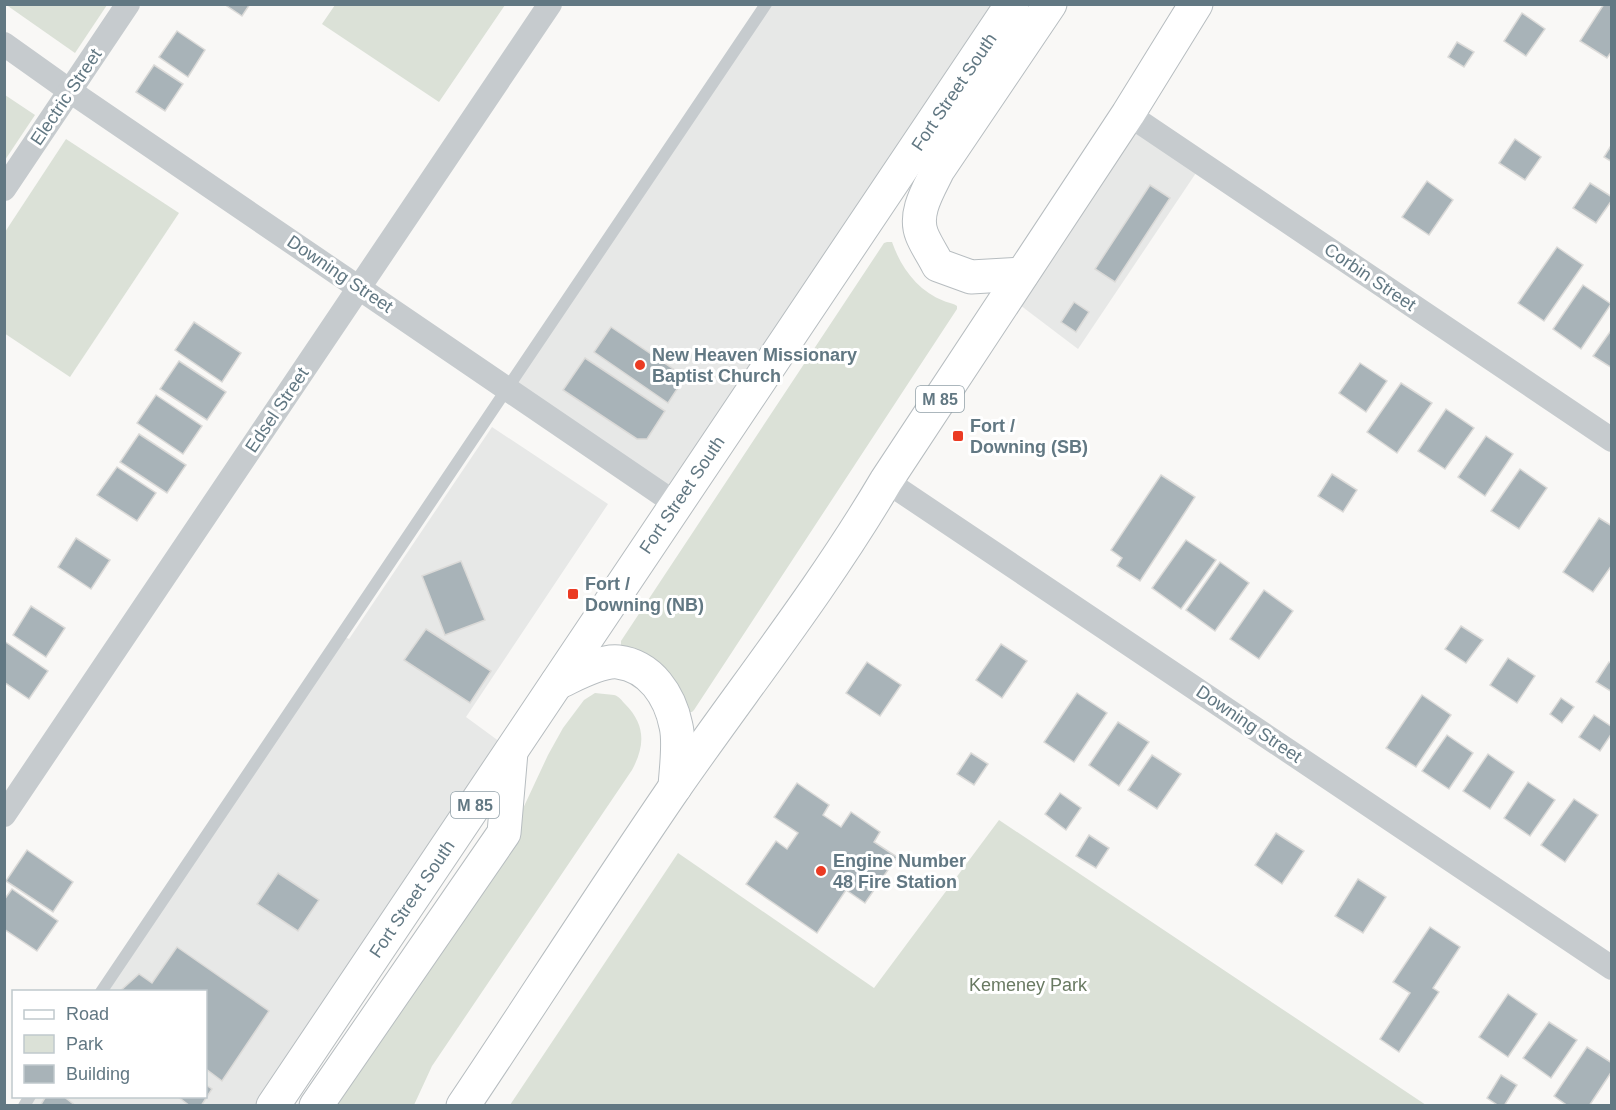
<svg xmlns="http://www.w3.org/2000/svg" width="1616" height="1110" viewBox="0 0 1616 1110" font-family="Arial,sans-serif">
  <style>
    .built { fill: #e7e8e7 }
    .green { fill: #dbe1d7 }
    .building { fill: #a8b3b8; stroke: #dbdad8; stroke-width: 1.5 }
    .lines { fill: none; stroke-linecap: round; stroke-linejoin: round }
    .primary-casing { stroke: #b7bdc0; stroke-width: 35 }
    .service { stroke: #c6cbce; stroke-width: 12 }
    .minor { stroke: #c6cbce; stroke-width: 24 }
    .primary { stroke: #fff; stroke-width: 33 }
    .poi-dot { fill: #eb3b23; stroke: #fff; stroke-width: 2 }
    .labels { text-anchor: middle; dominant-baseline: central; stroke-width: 6; stroke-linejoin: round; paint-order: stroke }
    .shield { fill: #fff; stroke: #91a0a8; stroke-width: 1.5 }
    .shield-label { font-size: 16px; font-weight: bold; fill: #627883 }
    .street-label { font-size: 18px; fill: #627883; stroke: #fff }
    .poi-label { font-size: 18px; font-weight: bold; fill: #627883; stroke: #fff; text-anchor: start }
    .park-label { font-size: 18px; fill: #697a62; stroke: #fff }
  </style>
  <rect width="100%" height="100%" fill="#f9f8f6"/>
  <!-- built -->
  <g class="built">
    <path d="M766 5H1012L676 504 507 389Z"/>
    <path d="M1128 114 1202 164 1078 349 1008 296Z"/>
    <path d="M492 427 608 504 466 717 511 750 273 1105 24 1106 30 1097 206 1096V992L101 991 341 635 349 639Z"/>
  </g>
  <!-- green -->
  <g class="green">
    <path d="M5 4H107V5L75 53Z"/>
    <path d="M335 5V4L505 5 439 102 322 24Z"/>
    <path d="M5 95 35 115 5 160Z"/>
    <path d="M66 139 179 213 70 377 4 333 5 232Z"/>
    <path d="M887 242H892C901 268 918 291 944 301 949 303 953 303 957 306V309L694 710 692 712H689L621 647V641L884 243Z"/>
    <path d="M595 693C601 694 608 694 614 695 619 696 622 701 625 704 646 725 645 746 632 770L432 1066 414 1105 329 1106 512 832 548 755 563 728 584 700Z"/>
    <path d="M999 820 1426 1105H510L678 853 874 988Z"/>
  </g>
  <!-- building -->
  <g class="building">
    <path d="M224 4H250L242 16Z"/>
    <path d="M1604 4H1612V51L1607 58 1580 41Z"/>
    <path d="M1522 13 1545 29 1526 56 1504 41Z"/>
    <path d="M177 31 205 50 188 77 159 57Z"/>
    <path d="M1457 42 1474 52 1464 67 1448 57Z"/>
    <path d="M154 65 183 84 165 111 136 92Z"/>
    <path d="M1515 139 1541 157 1525 180 1499 163Z"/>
    <path d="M1612 144V162L1604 157Z"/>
    <path d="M1427 181 1453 200 1429 235 1402 217Z"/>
    <path d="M1590 183 1612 197V200L1596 223 1573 208Z"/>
    <path d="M1150 185 1170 198 1115 282 1095 269Z"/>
    <path d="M1557 247 1583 265 1544 321 1518 303Z"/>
    <path d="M1583 285 1611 304 1581 349 1553 329Z"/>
    <path d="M1074 302 1089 312 1076 332 1061 322Z"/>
    <path d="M194 322 241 353 222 382 175 350Z"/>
    <path d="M611 327 685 377 668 403 594 352Z"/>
    <path d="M1612 329V368L1593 356Z"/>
    <path d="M585 358 665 411 647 439H637L563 390Z"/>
    <path d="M179 361 226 392 207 420 160 389Z"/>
    <path d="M1360 363 1387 381 1366 412 1339 393Z"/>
    <path d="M1401 383 1432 403 1397 453 1367 432Z"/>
    <path d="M156 395 202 426 183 454 137 423Z"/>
    <path d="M1446 409 1474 428 1445 469 1418 451Z"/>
    <path d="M139 434 186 465 167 493 120 462Z"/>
    <path d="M1486 436 1513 454 1485 496 1458 477Z"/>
    <path d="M117 467 156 493 137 521 97 495Z"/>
    <path d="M1520 469 1547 488 1519 529 1491 511Z"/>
    <path d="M1332 474 1357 490 1343 512 1318 496Z"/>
    <path d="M1161 475 1195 497 1140 581 1117 566 1122 558 1111 550Z"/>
    <path d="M1599 518 1612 526V565L1593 592 1563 572Z"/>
    <path d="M76 538 110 560 91 589 58 567Z"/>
    <path d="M1186 540 1216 560 1181 609 1152 588Z"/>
    <path d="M461 561 485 620 445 635 422 576Z"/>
    <path d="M1220 562 1249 583 1215 631 1186 610Z"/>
    <path d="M1264 590 1293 611 1259 659 1230 639Z"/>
    <path d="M31 606 65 628 46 657 13 635Z"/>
    <path d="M1461 626 1483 640 1466 663 1445 649Z"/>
    <path d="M426 629 491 671 470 703 404 660Z"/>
    <path d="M4 641 48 671 29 699 4 682Z"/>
    <path d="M1001 644 1027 661 1002 698 976 680Z"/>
    <path d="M1508 658 1535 676 1517 703 1490 685Z"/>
    <path d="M867 662 901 685 880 716 846 693Z"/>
    <path d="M1609 662 1612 664V692L1596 682Z"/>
    <path d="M1077 693 1107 713 1074 762 1044 742Z"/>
    <path d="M1422 695 1451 715 1416 767 1386 748Z"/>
    <path d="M1561 698 1574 707 1562 723 1550 714Z"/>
    <path d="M1594 715 1612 727V733L1600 751 1579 737Z"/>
    <path d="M1118 722 1149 742 1119 786 1089 765Z"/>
    <path d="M1447 735 1473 753 1449 789 1422 771Z"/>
    <path d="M971 753 988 764 974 785 957 774Z"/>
    <path d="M1488 754 1514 772 1490 809 1463 791Z"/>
    <path d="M1152 755 1181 774 1157 809 1128 790Z"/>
    <path d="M1528 782 1555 800 1530 836 1504 818Z"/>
    <path d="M797 783 829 805 823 815 841 827 851 812 880 832 874 842 897 857 865 903 846 890 817 933 746 884 776 841 787 849 798 833 774 817Z"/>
    <path d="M1060 793 1081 808 1066 830 1045 814Z"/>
    <path d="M1574 799 1598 815 1565 862 1541 845Z"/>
    <path d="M1276 833 1304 851 1282 884 1255 865Z"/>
    <path d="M1089 835 1109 848 1096 868 1076 856Z"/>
    <path d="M27 850 73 882 53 912 6 881Z"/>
    <path d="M278 873 319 900 298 931 257 904Z"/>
    <path d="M1358 879 1386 897 1363 933 1335 916Z"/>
    <path d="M12 889 58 921 37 951 4 929V900Z"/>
    <path d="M1430 927 1460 947 1433 988 1439 992 1399 1052 1380 1039 1410 993 1393 982Z"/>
    <path d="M177 947 269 1011 222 1081 206 1069V992H119L139 974 152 983Z"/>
    <path d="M1508 994 1537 1014 1508 1057 1479 1037Z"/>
    <path d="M1549 1022 1577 1040 1551 1078 1523 1058Z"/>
    <path d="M1587 1047 1612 1063V1071L1589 1106H1568L1554 1096Z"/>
    <path d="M1501 1075 1517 1085 1504 1106H1499L1487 1098Z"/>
    <path d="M206 1085 212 1089 201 1106H190L177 1096H206Z"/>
    <path d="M46 1096H63L76 1106H40Z"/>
  </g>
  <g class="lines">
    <defs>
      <g id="primary">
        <path d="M1022 274 971 277 938 265C933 255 926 245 922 235 913 213 929 189 938 170L1050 4"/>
        <path d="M557 683C573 676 600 660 618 662 651 666 670 696 676 726 680 743 676 769 675 787"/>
        <path d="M273 1106 1012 4"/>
        <path d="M316 1106 504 833 511 752"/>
        <path d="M463 1106C534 1000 603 892 675 787 746 685 823 588 886 481L1128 114 1196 4"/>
      </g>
    </defs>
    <!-- primary casing -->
    <use href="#primary" class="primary-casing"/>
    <!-- service -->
    <g class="service">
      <path d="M101 992 766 4"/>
      <path d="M24 1106 30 1096"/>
    </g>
    <!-- minor -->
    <g class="minor">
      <path d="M4 44 70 91 676 504"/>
      <path d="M1128 114 1612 440"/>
      <path d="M4 189 128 4"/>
      <path d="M886 481 1612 968"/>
      <path d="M4 815 550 4"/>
    </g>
    <!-- primary -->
    <use href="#primary" class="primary"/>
  </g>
  <!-- markers -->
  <g class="poi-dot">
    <circle cx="640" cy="365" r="6"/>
    <rect x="952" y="430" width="12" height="12" rx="3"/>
    <rect x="567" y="588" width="12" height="12" rx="3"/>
    <circle cx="821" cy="871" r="6"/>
  </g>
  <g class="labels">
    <!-- shield labels -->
    <g class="shield">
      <rect x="916" y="386" width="48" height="26" rx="4.5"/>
      <rect x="451" y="792" width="48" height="26" rx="4.5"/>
    </g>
    <g class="shield-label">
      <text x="940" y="399">M 85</text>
      <text x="475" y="805">M 85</text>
    </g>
    <!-- street labels -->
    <g class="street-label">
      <text transform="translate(954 92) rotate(-56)">Fort Street South</text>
      <text transform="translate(66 97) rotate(-56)">Electric Street</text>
      <text transform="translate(340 274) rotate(34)">Downing Street</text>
      <text transform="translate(1370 277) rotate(34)">Corbin Street</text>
      <text transform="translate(277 410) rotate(-56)">Edsel Street</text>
      <text transform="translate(682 495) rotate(-56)">Fort Street South</text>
      <text transform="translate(1249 724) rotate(34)">Downing Street</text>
      <text transform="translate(412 899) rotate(-56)">Fort Street South</text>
    </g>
    <!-- poi labels -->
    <g class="poi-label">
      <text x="652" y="355">New Heaven Missionary<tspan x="652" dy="21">Baptist Church</tspan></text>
      <text x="970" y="426">Fort /<tspan x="970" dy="21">Downing (SB)</tspan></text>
      <text x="585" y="584">Fort /<tspan x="585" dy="21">Downing (NB)</tspan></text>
      <text x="833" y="861">Engine Number<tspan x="833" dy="21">48 Fire Station</tspan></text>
    </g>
    <!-- park labels -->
    <g class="park-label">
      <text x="1028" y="985">Kemeney Park</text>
    </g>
  </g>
  <!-- border -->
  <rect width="1616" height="1110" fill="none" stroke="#627883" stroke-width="12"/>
  <!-- legend -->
  <rect x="12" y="990" width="195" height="108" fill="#ffffff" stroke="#c0c9cd" stroke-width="1.5"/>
  <rect x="24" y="1010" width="30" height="9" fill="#ffffff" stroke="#c0c9cd" stroke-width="1.5"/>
  <text x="66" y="1020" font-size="18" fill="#627883">Road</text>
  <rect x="24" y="1035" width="30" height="18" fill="#dbe1d7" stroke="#c0c9cd" stroke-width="1.5"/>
  <text x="66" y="1050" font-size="18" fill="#627883">Park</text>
  <rect x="24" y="1065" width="30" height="18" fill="#a8b3b8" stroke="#c0c9cd" stroke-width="1.5"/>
  <text x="66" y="1080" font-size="18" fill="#627883">Building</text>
</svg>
